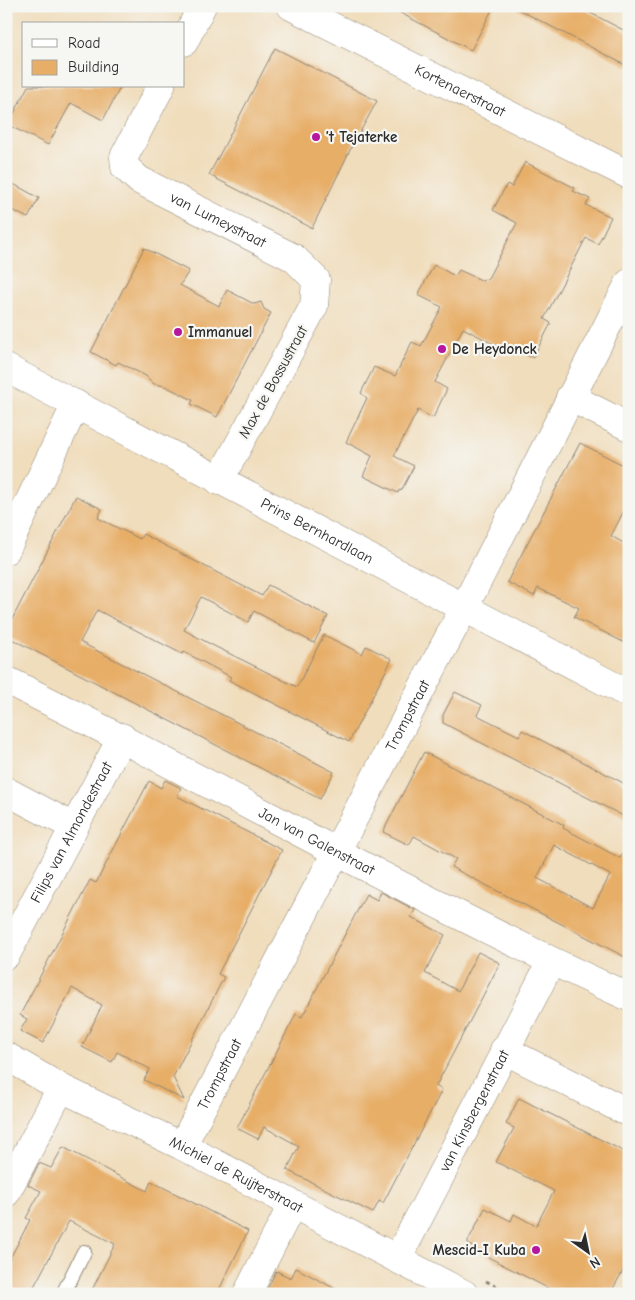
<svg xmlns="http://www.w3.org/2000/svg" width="635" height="1300" viewBox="0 0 635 1300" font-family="'Comic Neue',sans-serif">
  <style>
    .building { fill: #e7ae68; fill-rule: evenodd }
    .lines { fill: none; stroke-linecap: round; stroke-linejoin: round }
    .lane-casing { stroke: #8e8474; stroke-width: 16 }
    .street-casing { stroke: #8e8474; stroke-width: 29 }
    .secondary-casing { stroke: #8e8474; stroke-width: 29 }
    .path { stroke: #8e8474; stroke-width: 3; stroke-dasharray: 4 4; stroke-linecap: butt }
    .lane { stroke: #fff; stroke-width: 14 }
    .street { stroke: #fff; stroke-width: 28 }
    .secondary { stroke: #fff; stroke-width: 28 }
    .poi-dot { fill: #b5179e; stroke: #f6f6f2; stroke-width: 2 }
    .labels { text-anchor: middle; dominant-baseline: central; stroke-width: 4.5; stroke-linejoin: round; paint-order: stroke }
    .street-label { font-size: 15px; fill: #2b2b2b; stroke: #f6f6f2 }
    .poi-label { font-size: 15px; font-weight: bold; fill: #2b2b2b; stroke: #f6f6f2; text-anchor: start }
  </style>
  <rect width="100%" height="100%" fill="#f6f6f2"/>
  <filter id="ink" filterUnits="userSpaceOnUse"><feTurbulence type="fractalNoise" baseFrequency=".02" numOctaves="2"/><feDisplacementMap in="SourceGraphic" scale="10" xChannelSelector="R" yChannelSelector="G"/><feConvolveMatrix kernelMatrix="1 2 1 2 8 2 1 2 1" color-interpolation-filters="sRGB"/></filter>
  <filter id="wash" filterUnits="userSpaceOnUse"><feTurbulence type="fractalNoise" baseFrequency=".0096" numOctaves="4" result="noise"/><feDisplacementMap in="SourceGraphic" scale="20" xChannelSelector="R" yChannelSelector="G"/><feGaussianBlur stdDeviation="1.12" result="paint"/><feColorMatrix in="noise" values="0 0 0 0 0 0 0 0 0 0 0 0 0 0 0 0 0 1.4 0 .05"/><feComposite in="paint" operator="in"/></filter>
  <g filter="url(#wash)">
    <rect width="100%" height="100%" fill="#f0ddbc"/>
    <g id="blocks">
      <!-- building -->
      <g class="building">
        <path d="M387 6H494L471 50Z"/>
        <path d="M512 6H577L629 33V67Z"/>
        <path d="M275 48 377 101 350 150 312 228 209 175Z"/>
        <path d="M28 86H121L103 120 71 103 48 145 8 125Z"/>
        <path d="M525 162 575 188 573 191 590 199 586 205 611 217 598 244 586 238 544 319 551 323 533 358 506 344 503 349 463 328 435 382 447 389 433 418 418 410 394 456 414 466 401 491 399 490 398 493 363 476 372 456 346 442 367 398 361 393 374 367 395 376 412 342 421 346 442 307 418 295 434 265 455 276 459 270 483 281 484 279 487 280 517 223 493 210 507 184 512 187Z"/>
        <path d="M6 180 39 198 28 218 6 207Z"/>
        <path d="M144 248 189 271 180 285 219 306 227 290 254 304 261 302 264 309 271 313 217 417 191 404 193 400 165 386 154 384 146 376 118 362 116 365 91 352Z"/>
        <path d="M580 443 629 468V501L611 536 629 546V645L574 617 579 608 538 588 534 596 507 582Z"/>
        <path d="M76 496 102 509 98 518 140 539 143 534 262 596 268 585 328 616 314 643 254 611 248 622 201 597 184 630 212 645 297 687 324 635 362 654 366 646 392 659 349 742 229 680 231 677 203 662 184 652 182 654 97 610 80 642 334 772 320 799 6 636V631Z"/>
        <path d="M455 692 482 705 477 715 519 736 522 730 629 786V819L443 723V715Z"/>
        <path d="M424 752 564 825 563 828 620 858 629 840V959L451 867 456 859 414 836 409 845 383 832ZM554 845 610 875 593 908 537 878Z"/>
        <path d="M165 780 181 788 177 796 282 850 218 974 224 977 173 1077 184 1100 144 1080 150 1069 117 1052 112 1062 82 1047 102 1005 72 988 43 1043 20 1031 27 1019 20 1015 90 880 96 883 149 781 161 788Z"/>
        <path d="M381 892 415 910 411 917 445 935 425 973 458 991 478 952 500 963 436 1086 442 1090 383 1203 379 1201 373 1213 287 1170 299 1146 264 1127 258 1139 237 1128 296 1014 302 1017 366 894 377 900Z"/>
        <path d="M519 1098 629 1154V1260L610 1294H559L490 1258 468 1244V1241L485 1208 511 1221 514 1214 536 1226 554 1191 496 1162 514 1128 506 1124Z"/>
        <path d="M63 1147 147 1191 151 1181 248 1231 217 1294H90L115 1244 69 1221 30 1294H6V1266L30 1220 26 1218 41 1191 28 1185 39 1163 51 1168Z"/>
        <path d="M296 1268 345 1294H265L276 1271 291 1278Z"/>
      </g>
    </g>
  </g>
  <g filter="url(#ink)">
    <use href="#blocks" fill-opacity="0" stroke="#8e8474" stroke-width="1"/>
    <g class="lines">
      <defs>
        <path id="lane" d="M63 1294 84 1252"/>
        <g id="street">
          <path id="s1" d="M291 6 629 175"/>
          <path d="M184 42 202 6"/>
          <path id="s2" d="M161 86 124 157 125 167 139 180 294 258 316 280 314 306 219 481"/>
          <path d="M570 397 629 427"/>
          <path d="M6 550 76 404"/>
          <path id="s3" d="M6 680C215 783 417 901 629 997"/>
          <path d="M6 791 74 827"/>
          <path id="s4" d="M6 955 122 737"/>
          <path d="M504 1050 629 1113"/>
          <path id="s5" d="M6 1056 61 1088 182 1146 464 1294"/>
          <path id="s6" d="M182 1146 464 608 629 283"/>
          <path d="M6 1193 61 1088"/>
          <path id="s7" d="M398 1258 551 962"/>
          <path d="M247 1294 292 1205"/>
        </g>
        <g id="secondary">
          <path id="s8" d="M6 368 629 694"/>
        </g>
      </defs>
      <!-- lane casing -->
      <use href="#lane" class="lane-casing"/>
      <!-- street casing -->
      <use href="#street" class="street-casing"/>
      <!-- secondary casing -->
      <use href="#secondary" class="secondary-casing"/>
      <!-- path -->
      <g class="path">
        <path d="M6 16 11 6"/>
        <path d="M486 1281 512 1294"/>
      </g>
      <!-- lane -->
      <use href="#lane" class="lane"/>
      <!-- street -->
      <use href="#street" class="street"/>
      <!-- secondary -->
      <use href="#secondary" class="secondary"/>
    </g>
  </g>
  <!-- markers -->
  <g class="poi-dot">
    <circle cx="316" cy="137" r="5"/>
    <circle cx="178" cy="332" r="5"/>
    <circle cx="442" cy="349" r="5"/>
    <circle cx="536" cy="1250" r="5"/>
  </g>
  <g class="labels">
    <!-- street labels -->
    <g class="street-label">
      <text stroke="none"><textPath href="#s1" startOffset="189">Kortenaerstraat</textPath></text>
      <text stroke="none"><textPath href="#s2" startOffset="198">van Lumeystraat</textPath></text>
      <text transform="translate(273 382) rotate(-61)">Max de Bossustraat</text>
      <text stroke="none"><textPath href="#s8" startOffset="351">Prins Bernhardlaan</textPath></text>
      <text stroke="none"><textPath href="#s6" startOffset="486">Trompstraat</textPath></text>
      <text stroke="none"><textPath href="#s4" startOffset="139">Filips van Almondestraat</textPath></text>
      <text stroke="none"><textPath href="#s3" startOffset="350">Jan van Galenstraat</textPath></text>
      <text stroke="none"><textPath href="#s6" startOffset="81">Trompstraat</textPath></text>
      <text stroke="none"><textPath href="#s7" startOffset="166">van Kinsbergenstraat</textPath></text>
      <text stroke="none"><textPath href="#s5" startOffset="259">Michiel de Ruijterstraat</textPath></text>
    </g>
    <!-- poi labels -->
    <g class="poi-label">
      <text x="326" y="137">’t Tejaterke</text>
      <text x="188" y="332">Immanuel</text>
      <text x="452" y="349">De Heydonck</text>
      <text x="526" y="1250" text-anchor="end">Mescid-I Kuba</text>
    </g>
  </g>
  <!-- margin -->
  <rect width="635" height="1300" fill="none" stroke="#f6f6f2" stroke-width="25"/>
  <!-- legend -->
  <rect x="22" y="22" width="162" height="65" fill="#f6f6f2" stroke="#a5a5a2"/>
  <rect x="32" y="39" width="25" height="8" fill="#ffffff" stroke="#a5a5a2"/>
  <text x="68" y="48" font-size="15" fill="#2b2b2b">Road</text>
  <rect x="32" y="60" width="25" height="15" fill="#e7ae68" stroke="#a5a5a2"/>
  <text x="68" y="72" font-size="15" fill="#2b2b2b">Building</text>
  <!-- north arrow -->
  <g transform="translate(588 1252) rotate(147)" stroke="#f6f6f2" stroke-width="4" paint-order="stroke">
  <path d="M0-4L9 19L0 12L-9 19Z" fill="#2b2b2b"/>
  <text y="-8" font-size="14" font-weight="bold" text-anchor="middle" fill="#2b2b2b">N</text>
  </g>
</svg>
